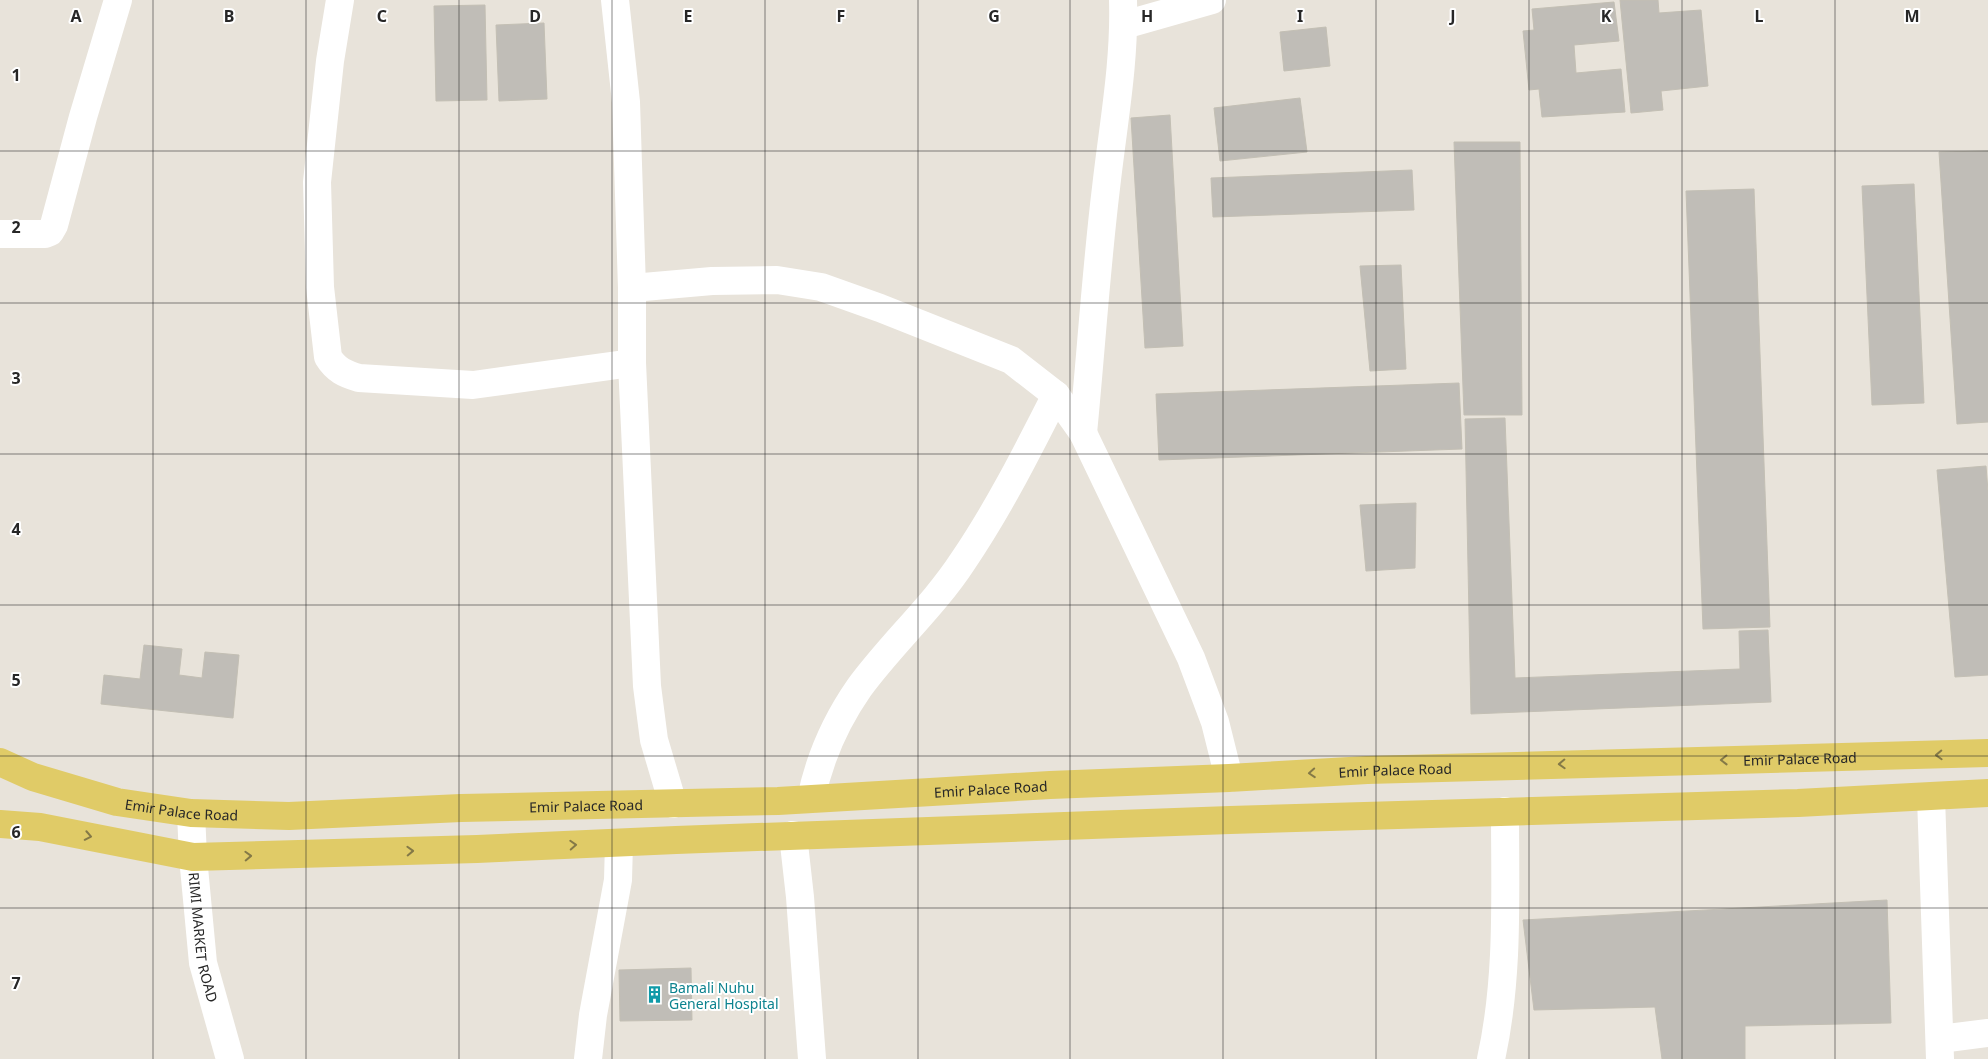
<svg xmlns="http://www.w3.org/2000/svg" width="1988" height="1059" viewBox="0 0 1988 1059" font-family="'Noto Sans',sans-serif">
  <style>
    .building { fill: #c0bdb7; stroke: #c3bfb4 }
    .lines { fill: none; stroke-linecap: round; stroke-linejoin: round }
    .street { stroke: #fff; stroke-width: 28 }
    .secondary { stroke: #fff; stroke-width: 28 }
    .primary { stroke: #e0cb67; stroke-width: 28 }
    .oneway { stroke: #847947 }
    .grid { fill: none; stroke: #272727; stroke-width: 1; stroke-opacity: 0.55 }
    .labels { text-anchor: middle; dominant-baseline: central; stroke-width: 4; stroke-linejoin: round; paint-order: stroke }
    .street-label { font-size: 14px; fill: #272727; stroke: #fff }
    .culture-label { font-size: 14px; fill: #0d838f; stroke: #fff; text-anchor: start }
    .grid-label { font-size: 16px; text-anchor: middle; font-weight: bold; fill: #272727; stroke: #fff; stroke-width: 4; stroke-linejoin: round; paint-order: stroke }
  </style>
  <rect width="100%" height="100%" fill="#e8e3da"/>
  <!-- building -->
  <g class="building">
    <path d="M1620 0H1658L1659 13 1701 10 1708 86 1661 91 1663 110 1631 113Z"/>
    <path d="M1614 2 1619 41 1574 45 1576 73 1621 69 1625 112 1542 117 1539 89 1529 90 1523 31 1534 30 1532 9Z"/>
    <path d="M485 5 487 100 436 101 434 6Z"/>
    <path d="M544 23 547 99 499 101 496 25Z"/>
    <path d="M1326 27 1330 66 1284 71 1280 32Z"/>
    <path d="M1300 98 1307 152 1220 161 1214 108Z"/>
    <path d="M1170 115 1183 346 1145 348 1131 118Z"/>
    <path d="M1454 142H1520L1522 415H1464Z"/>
    <path d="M1988 151V422L1957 424 1939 152Z"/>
    <path d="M1412 170 1414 210 1213 217 1211 178Z"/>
    <path d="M1914 184 1924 403 1872 405 1862 186Z"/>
    <path d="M1754 189 1770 627 1703 629 1686 191Z"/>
    <path d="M1401 265 1406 369 1370 371 1360 266Z"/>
    <path d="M1459 383 1462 449 1159 460 1156 394Z"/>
    <path d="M1505 418 1515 678 1740 669 1739 631 1768 630 1771 702 1471 714 1465 419Z"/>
    <path d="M1986 466 1988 491V675L1955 677 1937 470Z"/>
    <path d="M1416 503 1415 568 1366 571 1360 505Z"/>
    <path d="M144 645 182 649 179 675 202 678 205 652 239 655 233 718 101 704 104 675 140 679Z"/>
    <path d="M1887 900 1891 1023 1745 1026V1059H1662L1655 1007 1534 1010 1523 920Z"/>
    <path d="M691 968 692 1020 620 1021 619 970Z"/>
  </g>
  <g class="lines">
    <!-- street -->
    <g class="street">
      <path d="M340 0 330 61 317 182 320 287 328 357C336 370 345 374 359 378L473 385 632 363"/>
      <path d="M615 0 626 102 632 288V363L647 686 654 740 673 804"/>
      <path d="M1124 25 1212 0"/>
      <path d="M0 234H45L50 232 54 225 83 117 118 0"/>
      <path d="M632 288 712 281 777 280 821 287 880 308 1011 360 1056 395 1083 433 1191 658 1215 722 1229 778"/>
      <path d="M1083 433C1091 352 1096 270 1106 188 1113 125 1125 63 1123 0"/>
      <path d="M1931 797 1940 1059"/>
      <path d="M811 799C819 760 836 721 859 688 891 644 933 607 963 561 999 508 1027 452 1056 395"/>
      <path d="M793 835 800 897 812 1059"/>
      <path d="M1940 1039 1988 1033"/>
      <path d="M588 1059 593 1015 618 880 619 843"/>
      <path d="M1491 1059C1509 978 1505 894 1505 811"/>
    </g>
    <!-- secondary -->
    <path class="secondary" id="s1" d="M191 813 193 857 203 963 230 1059"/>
    <!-- primary -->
    <g class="primary">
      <path id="s2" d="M0 762 33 777 117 802 191 813 289 816 461 808 778 801 1050 785 1229 778 1367 770 1988 753"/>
      <path d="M0 824 40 827 193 857 477 849 676 840 1230 820 1798 803 1988 793"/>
    </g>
  </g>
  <!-- one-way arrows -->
  <defs><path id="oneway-chevron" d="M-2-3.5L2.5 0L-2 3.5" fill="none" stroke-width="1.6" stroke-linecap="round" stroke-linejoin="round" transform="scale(1.25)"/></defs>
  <g class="oneway">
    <use href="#oneway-chevron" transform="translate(1939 755) rotate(178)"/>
    <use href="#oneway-chevron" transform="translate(1724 760) rotate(179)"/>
    <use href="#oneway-chevron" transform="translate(1562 764) rotate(178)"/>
    <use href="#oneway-chevron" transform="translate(1312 773) rotate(176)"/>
    <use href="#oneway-chevron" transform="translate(88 836) rotate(11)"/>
    <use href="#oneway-chevron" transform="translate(573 845) rotate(-3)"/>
    <use href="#oneway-chevron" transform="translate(410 851) rotate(-2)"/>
    <use href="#oneway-chevron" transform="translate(248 856) rotate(-2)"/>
  </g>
  <!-- grid -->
  <path class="grid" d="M153 0V1059M306 0V1059M459 0V1059M612 0V1059M765 0V1059M918 0V1059M1070 0V1059M1223 0V1059M1376 0V1059M1529 0V1059M1682 0V1059M1835 0V1059M0 151H1988M0 303H1988M0 454H1988M0 605H1988M0 756H1988M0 908H1988"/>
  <!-- icons -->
  <defs>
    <symbol id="building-bare" viewBox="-9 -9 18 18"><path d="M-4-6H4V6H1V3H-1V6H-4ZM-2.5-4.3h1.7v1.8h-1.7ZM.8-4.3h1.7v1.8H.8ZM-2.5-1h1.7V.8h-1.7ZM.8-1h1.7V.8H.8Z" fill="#0f9aa8" stroke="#fff" stroke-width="2.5" paint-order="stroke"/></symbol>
  </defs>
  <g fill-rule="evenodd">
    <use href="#building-bare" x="642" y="982" width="25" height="25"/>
  </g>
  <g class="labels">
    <!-- street labels -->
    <g class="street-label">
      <text stroke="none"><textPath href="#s2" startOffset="1809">Emir Palace Road</textPath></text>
      <text stroke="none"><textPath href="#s2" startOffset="1404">Emir Palace Road</textPath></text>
      <text stroke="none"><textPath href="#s2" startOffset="999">Emir Palace Road</textPath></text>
      <text stroke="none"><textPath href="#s2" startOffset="594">Emir Palace Road</textPath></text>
      <text stroke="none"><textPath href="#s2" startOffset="189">Emir Palace Road</textPath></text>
      <text stroke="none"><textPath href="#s1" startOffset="125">RIMI MARKET ROAD</textPath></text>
    </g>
    <!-- culture labels -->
    <g class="culture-label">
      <text x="669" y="987">Bamali Nuhu<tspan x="669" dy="16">General Hospital</tspan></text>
    </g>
  </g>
  <g class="grid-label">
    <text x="76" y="22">A</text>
    <text x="229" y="22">B</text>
    <text x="382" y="22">C</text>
    <text x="535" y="22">D</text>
    <text x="688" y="22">E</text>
    <text x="841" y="22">F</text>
    <text x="994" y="22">G</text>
    <text x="1147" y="22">H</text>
    <text x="1300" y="22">I</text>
    <text x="1453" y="22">J</text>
    <text x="1606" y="22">K</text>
    <text x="1759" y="22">L</text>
    <text x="1912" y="22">M</text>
    <text x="16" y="81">1</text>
    <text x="16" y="233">2</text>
    <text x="16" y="384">3</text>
    <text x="16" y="535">4</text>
    <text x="16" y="686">5</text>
    <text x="16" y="838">6</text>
    <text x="16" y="989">7</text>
  </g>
</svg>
